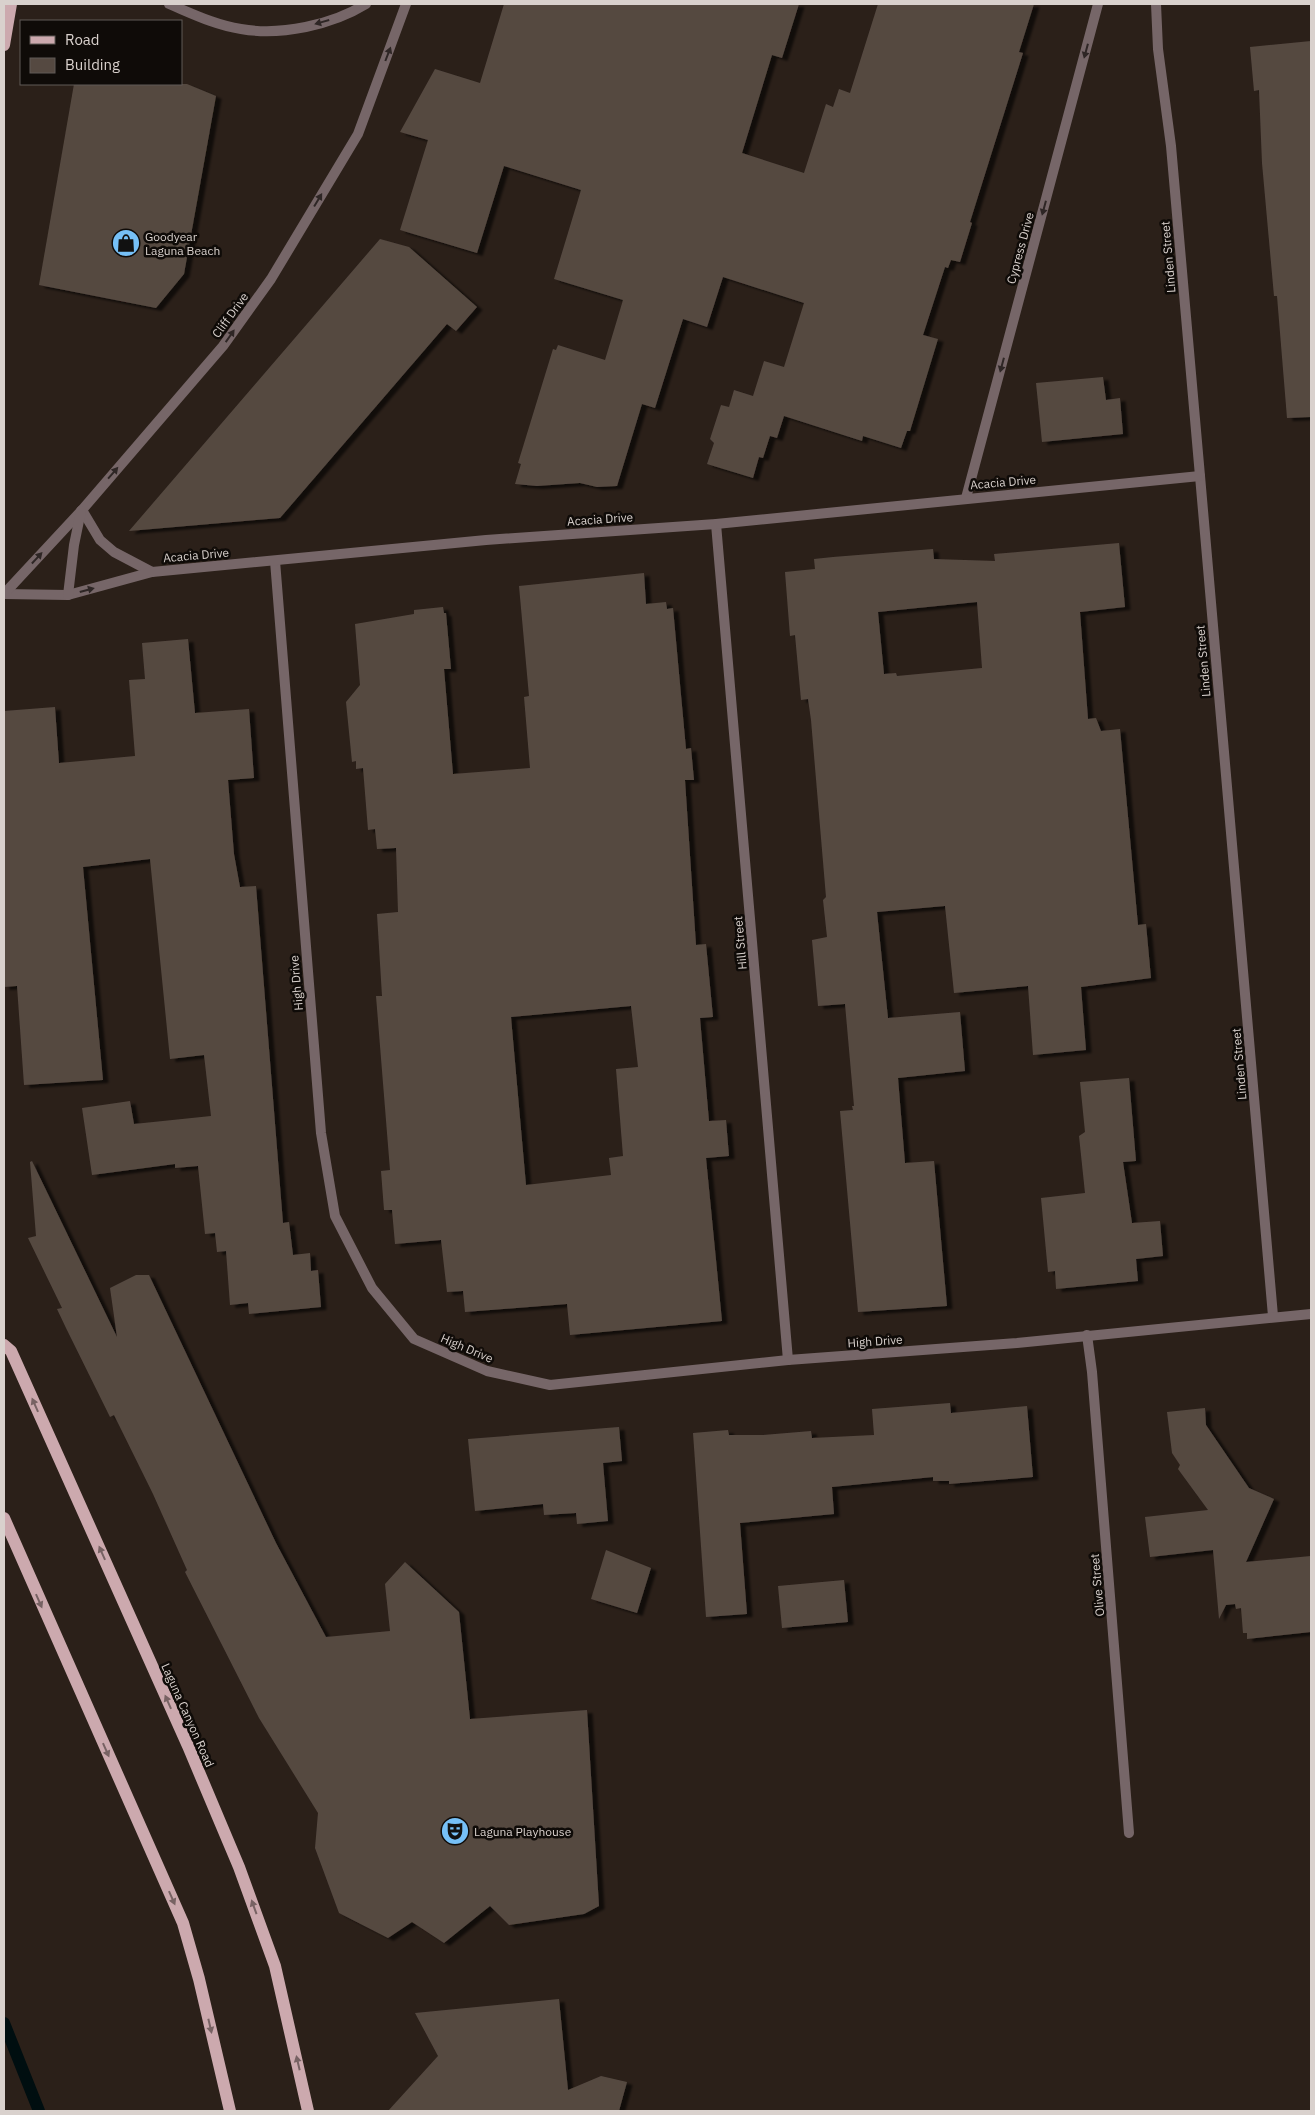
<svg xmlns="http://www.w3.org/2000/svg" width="1315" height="2115" viewBox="0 0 1315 2115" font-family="'IBM Plex Sans',sans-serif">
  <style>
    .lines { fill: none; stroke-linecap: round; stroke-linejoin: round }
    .stream { stroke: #000e10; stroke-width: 12 }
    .building { fill: #554941; fill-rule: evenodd; filter: url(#shadow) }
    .minor { stroke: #766668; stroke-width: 10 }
    .tertiary { stroke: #766668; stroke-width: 10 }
    .primary { stroke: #cca9ae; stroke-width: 12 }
    .oneway { fill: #2e2625 }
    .oneway2 { fill: #776263 }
    .labels { text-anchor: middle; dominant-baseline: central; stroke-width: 5; stroke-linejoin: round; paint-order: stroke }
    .poi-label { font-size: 12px; fill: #d9d1cd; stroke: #0f0b08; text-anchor: start }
    .street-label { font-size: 12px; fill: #d9d1cd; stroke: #0f0b08 }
  </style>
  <defs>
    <filter id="shadow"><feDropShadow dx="5.5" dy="3" stdDeviation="1" flood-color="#0009"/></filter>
  </defs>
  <rect width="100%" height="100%" fill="#2b2019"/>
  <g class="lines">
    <!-- stream -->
    <path class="stream" d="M4 2023 39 2111"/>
  </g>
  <!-- building -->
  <g class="building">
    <path d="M504 4H799L782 58 772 55 742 153 804 173 826 104 833 107 839 89 850 93 878 4H1034L1019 52 1023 53 970 222 972 223 960 262 951 260 948 268 945 267 923 335 938 339 910 431H907L901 448 863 436 862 441 784 416 777 438 770 436 763 458 759 457 753 478 707 464 714 443 710 439 721 405 729 407 734 390 753 396 764 361 784 367 804 303 723 277 707 327 683 319 655 408 642 404 617 486 597 487 580 483 537 486 515 484 521 464 518 463 553 349 556 350 558 345 605 360 623 300 554 279 581 190 504 166 477 253 400 230 428 140 400 132 435 69 480 83Z"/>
    <path d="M1311 41V417L1287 418 1277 296H1274L1262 163 1259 90 1254 91 1250 47Z"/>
    <path d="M74 84H187L216 96 184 274 156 308 39 285Z"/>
    <path d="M380 239 409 247 477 307 456 331 447 324 280 518 129 531Z"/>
    <path d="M1103 377 1106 400 1120 398 1123 434 1042 442 1036 383Z"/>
    <path d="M1119 543 1125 607 1080 612 1088 719 1096 718 1101 731 1120 729 1138 925 1146 924 1151 978 1081 987 1086 1050 1033 1055 1028 986 954 993 945 906 877 912 888 1018 960 1012 965 1071 898 1078 905 1163 934 1161 947 1306 858 1312 840 1111 853 1110 852 1106H854L845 1004 818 1006 812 940 827 937 823 900 826 897 811 720 808 699 801 700 795 635 790 636 785 572 815 569 814 559 833 557 933 549 934 559 995 561 994 554ZM977 602 982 668 897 676 896 673 884 674 878 612Z"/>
    <path d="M644 573 646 604 666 602 667 609 673 608 686 749 691 748 694 780H685L696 945 706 944 713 1017 700 1018 709 1121 726 1120 729 1156 706 1158 722 1321 570 1335 567 1304 465 1312 463 1291 447 1292 441 1240 395 1244 392 1210H384L381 1171 390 1170 376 996H382L377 914 398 912 396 848 377 849 375 829 368 830 363 768 356 769V761L352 762 346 702 360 685 355 624 414 614V610L443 607 444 613H446L451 669H444L453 774 530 768 524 697 529 696 519 586ZM631 1006 638 1067 616 1069 623 1156 609 1158 611 1175 526 1185 511 1017Z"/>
    <path d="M188 639 195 713 249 709 254 778 228 780 234 854 240 887 256 886 283 1223 289 1222 293 1255 310 1253 311 1271 318 1270 321 1307 249 1314 248 1303 230 1305 226 1251 217 1252 215 1233 205 1234 198 1166 175 1168V1164L92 1175 82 1108 130 1101 134 1124 211 1116 204 1055 170 1059 150 859 83 867 103 1080 24 1085 17 986 4 987V711L55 707 59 763 135 756 129 680 145 679 142 643Z"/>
    <path d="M1129 1078 1136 1161 1123 1162 1132 1223 1160 1221 1163 1256 1136 1259 1138 1281 1056 1289 1055 1271 1048 1272 1041 1198 1085 1193 1079 1136 1085 1132 1080 1082Z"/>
    <path d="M32 1161 117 1337 110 1288 136 1275H149L276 1543 326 1637 390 1631 385 1584 405 1562 459 1612 470 1719 587 1710 599 1906 584 1914 509 1925 490 1906 444 1943 412 1922 388 1938 339 1913 315 1848 318 1813 259 1718 185 1572 187 1570 153 1494 114 1415 110 1417 66 1328 57 1309 62 1308 28 1238 36 1236 30 1162Z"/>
    <path d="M950 1403 951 1413 1027 1406 1033 1477 949 1484V1481H933V1477L832 1487 834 1514 740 1523 747 1614 706 1617 693 1433 728 1430 729 1435H763L811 1431 812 1438 874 1435 872 1409Z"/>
    <path d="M1205 1408 1206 1425 1249 1488 1274 1499 1246 1562 1311 1556V1632L1247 1639V1633H1243L1241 1608 1236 1609 1235 1604 1226 1605 1219 1619 1213 1550 1150 1557 1145 1517 1208 1510 1178 1469 1180 1465 1172 1453 1167 1412Z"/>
    <path d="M619 1427 622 1461 603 1463 608 1521 577 1524 576 1513 544 1515 543 1504 475 1511 468 1439Z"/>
    <path d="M606 1550 651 1568 637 1613 591 1599Z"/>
    <path d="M844 1580 848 1622 782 1628 778 1586Z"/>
    <path d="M559 1999 568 2090 601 2076 627 2082 619 2111H388L438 2056 415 2013Z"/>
  </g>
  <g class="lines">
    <!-- minor -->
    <g class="minor">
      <path d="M1200 476 1273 1316"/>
      <path d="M716 524 788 1360"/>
      <path d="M1087 1335 1092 1372 1129 1833"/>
    </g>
    <!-- tertiary -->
    <g class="tertiary">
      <path d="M169 4C193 14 215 25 241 29 281 36 332 25 366 4"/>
      <path d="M966 498 1098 4"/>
      <path d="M82 510 100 540 114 552 152 572"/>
      <path d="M275 561 321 1133 335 1216 372 1288 414 1339 487 1371 550 1385 788 1360 1017 1343 1311 1314"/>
      <path d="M4 594 68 595 152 572 486 540 716 524 1200 476 1171 146 1158 49 1156 4"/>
      <path d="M4 594 82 510 223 346 271 279 358 134 406 4"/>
      <path d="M68 595 74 545 81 511"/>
    </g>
    <!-- primary -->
    <g class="primary">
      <path d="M4 45 11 4"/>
      <path d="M4 1345 11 1351 188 1746 239 1867 275 1966 308 2111"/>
      <path d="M4 1518 183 1923 199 1979 230 2111"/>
    </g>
  </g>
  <!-- one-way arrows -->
  <defs><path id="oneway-solid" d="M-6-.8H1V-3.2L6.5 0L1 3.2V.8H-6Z" transform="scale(1.25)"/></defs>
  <g class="oneway">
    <use href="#oneway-solid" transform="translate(322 22) rotate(164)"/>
    <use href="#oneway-solid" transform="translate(1086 51) rotate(105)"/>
    <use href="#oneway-solid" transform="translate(388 54) rotate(-69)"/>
    <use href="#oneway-solid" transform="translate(318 200) rotate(-59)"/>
    <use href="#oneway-solid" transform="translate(1044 208) rotate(105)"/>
    <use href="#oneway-solid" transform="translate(230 336) rotate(-55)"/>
    <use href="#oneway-solid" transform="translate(1002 365) rotate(105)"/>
    <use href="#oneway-solid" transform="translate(113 473) rotate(-49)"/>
    <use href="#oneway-solid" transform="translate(37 558) rotate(-47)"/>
    <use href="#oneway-solid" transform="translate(87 590) rotate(-15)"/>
  </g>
  <g class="oneway2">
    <use href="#oneway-solid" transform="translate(35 1405) rotate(-114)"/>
    <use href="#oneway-solid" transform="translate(102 1553) rotate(-114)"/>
    <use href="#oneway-solid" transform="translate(39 1601) rotate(66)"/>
    <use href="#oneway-solid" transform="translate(168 1702) rotate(-114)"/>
    <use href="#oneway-solid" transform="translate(106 1750) rotate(66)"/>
    <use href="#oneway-solid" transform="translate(172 1898) rotate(66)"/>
    <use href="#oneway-solid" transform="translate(254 1907) rotate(-110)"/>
    <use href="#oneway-solid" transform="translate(210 2026) rotate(77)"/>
    <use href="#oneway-solid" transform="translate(298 2063) rotate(-103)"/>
  </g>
  <!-- icons -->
  <defs>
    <symbol id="shop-disc" viewBox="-11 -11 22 22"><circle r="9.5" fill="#76c0f7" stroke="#0f0b08"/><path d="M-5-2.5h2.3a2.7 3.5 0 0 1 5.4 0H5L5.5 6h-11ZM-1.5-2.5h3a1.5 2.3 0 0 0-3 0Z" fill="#111"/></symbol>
    <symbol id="theatre-disc" viewBox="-11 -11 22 22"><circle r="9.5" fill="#76c0f7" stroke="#0f0b08"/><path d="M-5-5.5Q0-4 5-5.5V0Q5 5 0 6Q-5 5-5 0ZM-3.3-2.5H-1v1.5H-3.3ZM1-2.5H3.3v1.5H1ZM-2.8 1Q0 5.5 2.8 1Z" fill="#111"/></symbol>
  </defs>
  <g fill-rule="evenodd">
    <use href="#shop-disc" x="110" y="227" width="32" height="32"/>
    <use href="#theatre-disc" x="439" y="1815" width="32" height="32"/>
  </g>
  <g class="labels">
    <!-- poi labels -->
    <g class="poi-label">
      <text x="145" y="236">Goodyear<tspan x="145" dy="14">Laguna Beach</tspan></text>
      <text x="474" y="1831">Laguna Playhouse</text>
    </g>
    <!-- street labels -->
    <g class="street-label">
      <text transform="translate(1020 248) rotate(-75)">Cypress Drive</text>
      <text transform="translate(1168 257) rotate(-95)">Linden Street</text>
      <text transform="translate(230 315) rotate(-54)">Cliff Drive</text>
      <text transform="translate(1003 482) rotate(-5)">Acacia Drive</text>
      <text transform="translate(600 519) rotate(-4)">Acacia Drive</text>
      <text transform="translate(196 555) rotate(-5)">Acacia Drive</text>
      <text transform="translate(1203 661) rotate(-95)">Linden Street</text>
      <text transform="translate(740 943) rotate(-95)">Hill Street</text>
      <text transform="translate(296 983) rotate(-95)">High Drive</text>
      <text transform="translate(1239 1064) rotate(-95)">Linden Street</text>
      <text transform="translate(875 1341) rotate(-4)">High Drive</text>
      <text transform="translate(467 1348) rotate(23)">High Drive</text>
      <text transform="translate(1097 1585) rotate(-95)">Olive Street</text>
      <text transform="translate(188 1715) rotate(66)">Laguna Canyon Road</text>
    </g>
  </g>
  <!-- border -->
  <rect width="1315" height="2115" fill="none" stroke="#d9d1cd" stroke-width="10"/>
  <!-- legend -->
  <rect x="20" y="20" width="162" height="65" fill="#0f0b08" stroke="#605a57"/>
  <rect x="30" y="36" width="25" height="8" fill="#cca9ae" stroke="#605a57"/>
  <text x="65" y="45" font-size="15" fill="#d9d1cd">Road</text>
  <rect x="30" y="58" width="25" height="15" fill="#554941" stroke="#605a57"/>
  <text x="65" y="70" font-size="15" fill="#d9d1cd">Building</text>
</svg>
